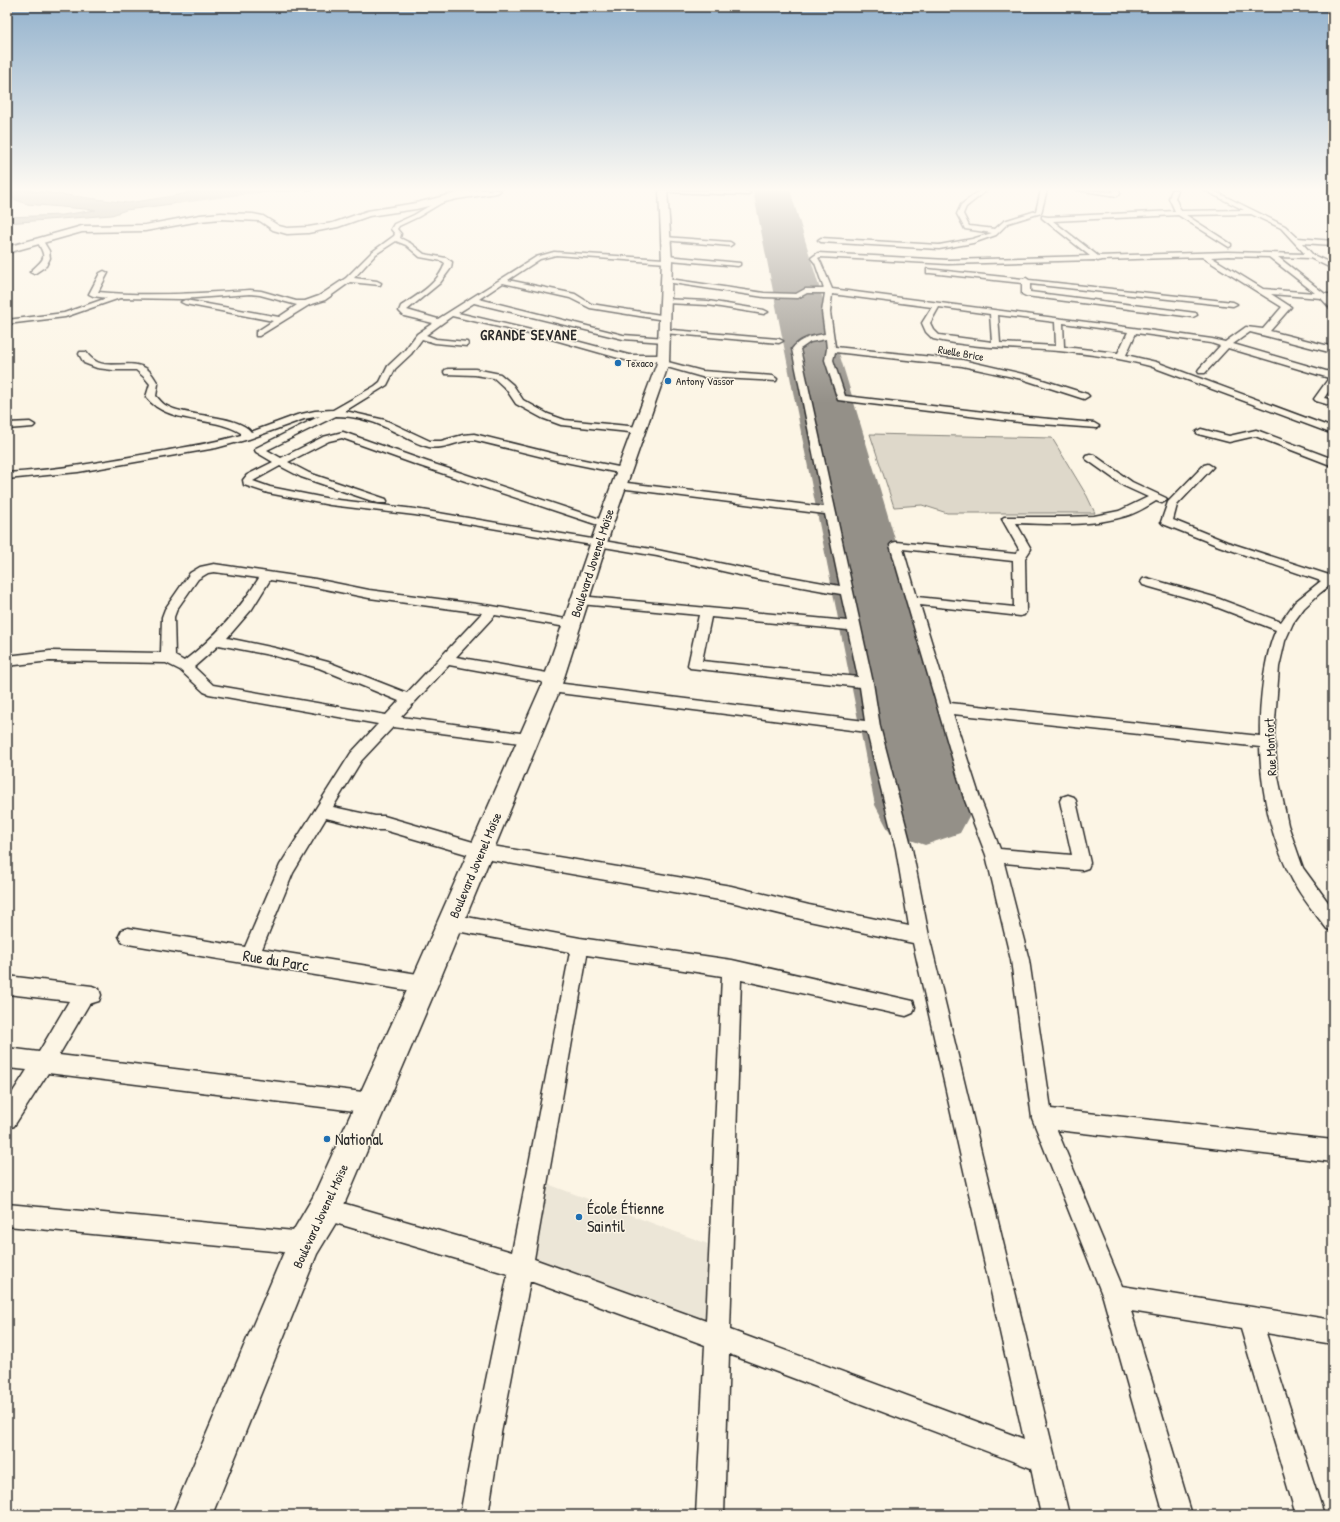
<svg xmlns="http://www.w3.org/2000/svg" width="1340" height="1522" viewBox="0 0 1340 1522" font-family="'Patrick Hand',sans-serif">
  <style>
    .built { fill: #ece6d7 }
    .green { fill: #ded8ca; stroke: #84827a }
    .water { fill: #b4b0a5; stroke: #7d7b74 }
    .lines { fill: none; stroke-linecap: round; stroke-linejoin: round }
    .river { fill: #b4b0a5; fill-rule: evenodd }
    .runway { fill: #949088; fill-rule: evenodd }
    .street-casing { stroke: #2b2b2b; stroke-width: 3 }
    .primary-casing { stroke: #2b2b2b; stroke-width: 3 }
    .street { fill: #fcf5e5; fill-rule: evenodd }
    .primary { fill: #fcf5e5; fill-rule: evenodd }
    .poi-dot { fill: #1f6fb2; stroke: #fcf5e5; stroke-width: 1.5 }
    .labels { text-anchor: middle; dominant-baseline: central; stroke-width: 3; stroke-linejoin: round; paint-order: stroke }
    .far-street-label { font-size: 11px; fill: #2b2b2b; stroke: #fcf5e5 }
    .far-poi-label { font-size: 11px; fill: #2b2b2b; stroke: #fcf5e5; text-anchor: start }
    .street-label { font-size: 13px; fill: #2b2b2b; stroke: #fcf5e5 }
    .far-district-label { font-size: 14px; font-weight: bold; letter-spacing: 1px; fill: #2b2b2b; stroke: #fcf5e5 }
    .near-street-label { font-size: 16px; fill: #2b2b2b; stroke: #fcf5e5 }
    .near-poi-label { font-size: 16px; fill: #2b2b2b; stroke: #fcf5e5; text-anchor: start }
  </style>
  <rect width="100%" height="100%" fill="#fcf5e5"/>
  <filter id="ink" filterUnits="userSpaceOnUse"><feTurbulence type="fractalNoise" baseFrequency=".025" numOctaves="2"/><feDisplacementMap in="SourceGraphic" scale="8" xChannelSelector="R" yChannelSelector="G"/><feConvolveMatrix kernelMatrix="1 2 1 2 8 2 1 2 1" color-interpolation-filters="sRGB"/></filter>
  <g filter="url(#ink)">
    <!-- built -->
    <g class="built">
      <path d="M751 190H785L813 303 877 504 936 704 966 815 882 807 831 561 806 428 783 315Z"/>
      <path d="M545 1183 708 1244 705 1321 528 1260Z"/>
    </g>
    <!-- green -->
    <path class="green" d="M870 434 1052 438 1087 496 1095 513H947L922 505 894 507Z"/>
    <!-- water -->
    <path class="water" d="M7 190H26L128 203 173 196 199 190H315L221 194 179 203 126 210 112 215 7 223V217L62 215 96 210 26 204 7 196Z"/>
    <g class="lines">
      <!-- river -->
      <path class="river" d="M232 190H260L255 193 176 204 171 201 176 198Z"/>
      <!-- runway -->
      <path class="runway" d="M753 190H790L975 805 960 833 925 845 890 833 875 805Z"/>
      <defs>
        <g id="street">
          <path d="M665 190 747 191 750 193 747 195 668 192Z"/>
          <path d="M980 190H987L966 207 963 214 969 226 995 229 1004 221 1036 211 1041 190H1047L1041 213 1008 223 996 235 973 243 939 249 821 242 818 240 821 238 939 245 972 239 992 233 965 229 957 214 961 205Z"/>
          <path d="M1077 190 1114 192 1113 190H1119L1120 194 1117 196Z"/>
          <path d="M1172 190H1178L1175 198 1181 211 1244 210 1204 190H1212L1285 226 1298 238 1333 241V245L1302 243 1313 255 1333 264V269L1310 258 1278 257 1325 294H1329V297L1333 302V308H1330L1321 298 1271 294 1291 307 1270 331 1333 347V353L1250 332 1233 344 1333 373V385L1324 398 1333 400V406L1316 401 1314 399 1329 378 1228 348 1205 373H1199L1198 371 1199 369 1220 346 1211 343 1136 333 1126 355 1156 362 1333 428V434L1150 366C1120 358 1090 354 1059 351 1018 348 973 348 933 339L926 332 922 323 932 307 832 294 830 312 835 347 962 360 1027 375 1087 394 1089 396 1084 399 1022 379 962 366 835 352 833 360 845 396 1028 417 1094 423 1099 426 1097 428 1028 423 838 400 825 360 827 349 826 339 810 342 800 349 873 683 880 727 912 849 929 936 1069 1515H1041L1031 1468 729 1354 724 1515H696L705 1345 530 1281 501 1433 488 1515H460L475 1433 508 1274 325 1220 317 1217 314 1209 317 1201 325 1198 512 1252 570 952 451 930 445 928 442 922 445 916 451 914 580 938 732 960 913 1001 915 1007 913 1013 906 1016 741 980 730 1330 1024 1439 913 943 809 921 731 902 480 858 384 830H375L326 818 293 873 262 949 424 975 431 978 433 984 431 990 424 993 128 944 122 942 119 936 122 930 128 928 245 947 280 865 351 753 378 724 209 694 204 692 180 670 166 663 50 661 7 666V656L50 651 161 653 162 617 165 609 190 573 200 567 214 564 315 579 369 590 492 606 577 621 578 624 577 627 572 628 495 615 456 657 553 674 558 676 560 679 556 683 865 721 860 687 690 668 688 665 699 615 580 604 576 603 574 600 576 597 580 596 847 621 841 594 757 579 657 556 415 515 330 505 268 493 244 485 243 480 247 475 273 462 256 452 255 450 256 448 320 416 304 419 249 439 216 448 78 472 7 479V473C58 470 108 461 158 452 186 447 214 443 241 435V433C213 415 169 426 146 397L150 384 145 378 136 370H113L97 368 84 363 79 354 80 352H86C102 376 128 356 147 369 152 373 155 379 158 384L156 396C159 399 162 403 165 405 187 418 237 414 251 432L297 415 315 411 333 410 375 386 380 382 388 366 405 350 417 334 433 323 404 316 399 311 401 306C418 295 439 283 445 263L442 261 420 257 406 245 396 241 376 254 354 278 377 281 381 283 380 285 350 282 325 300 309 305 259 336H256V332L273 321 185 304 181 302 185 300 279 317 297 305 260 295 250 294 182 299 120 298 65 317 7 324V320L64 313 107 298 93 296 89 294 100 273 104 271 108 273 98 292C148 297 199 293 250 290L261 291 296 301H305L319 296 346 278 372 252 394 236 395 234 391 229 394 224 414 215 446 196 448 197V199L418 217 399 226 397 229 401 234 400 238 410 243 424 254 446 258 452 262 451 268 440 283 407 310 438 319 536 257 554 252 664 259 665 257 667 256 740 263V265L738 266 670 260 669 262 667 263 556 255 540 259 508 280 575 294 591 304 667 316 668 318 664 320 590 308 570 298 503 283 479 299 623 335 667 338 668 340 667 342H664L623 339 474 303 458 313 557 336 629 355H664L668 358 664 361 702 371 773 376 777 379 776 381 702 377 660 365 659 363 662 361H629L555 340 452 316 426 335 436 339 467 342 468 344 467 346 435 343 422 339 411 354 395 369 387 385 345 411 385 420 430 441H441L463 435 474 434 555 454 628 469 629 471 628 473 624 474 555 460 474 440C459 440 444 450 429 447 413 443 401 434 387 428 371 420 353 416 336 416L267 450 281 458 323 437 343 432 428 462 609 522 611 524 609 526H601L420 466 342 438 329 441 288 462 309 473 386 499 387 501 386 503H378L301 477 280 466 253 481 270 487 330 499 415 509 657 550 757 571 840 586 825 514 619 488 614 485 619 482 824 507 792 349C800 338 812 336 825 334L822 312 825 293H807L798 298 764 297 666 282 662 280 663 278 764 293 796 294 805 289H824L815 263 811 258 818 253 948 260 1090 256 1042 218V216L1048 217 1175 211 1169 198ZM1251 214 1281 228 1305 254 1228 252 1098 256 1053 221 1178 215 1229 247 1231 246V244L1186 215ZM1228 256 1269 257 1315 293 1263 289 1211 257ZM820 257 948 264 1095 260 1098 261 1101 260 1202 257 1282 307 1263 329 1246 327 1225 342 1212 339 1133 328 832 289 821 263 818 258ZM939 307 990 314 992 342 939 335 933 329 930 323ZM998 315 1055 322 1056 346 1000 343ZM1063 323 1128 332 1118 353 1064 347ZM214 572 259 578C238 612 215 637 184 661L175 656 174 617 177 609 198 579 208 573ZM270 580 315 587 369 598 482 613 407 693 328 662 275 648 227 638 252 609ZM711 617 848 630 858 677 702 661ZM219 645 275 656 319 668 399 701 386 715 213 685 194 667ZM449 665 548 683 544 687 546 690 551 692 867 732 896 849 909 926 809 905 731 886 480 844 384 816H375L333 807 361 761 393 727 528 744 533 743 535 739 533 735 528 734 401 717ZM587 955 722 976 706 1321 534 1259Z"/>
          <path d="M665 237 730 242 733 244 730 246 663 240V238Z"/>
          <path d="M38 240 43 241 49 251 50 258 46 266 34 274 30 272C44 258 48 260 37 241Z"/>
          <path d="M927 269 1023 279 1026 278 1029 280 1233 302 1237 304 1233 306 1030 284V292L1196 313 1197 315 1193 317 1026 296 1022 294V283L930 273H927Z"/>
          <path d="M662 299 708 301 764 310 768 312 764 314 708 305 665 303 661 301Z"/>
          <path d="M661 329 779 339 783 341 779 343 664 333H661Z"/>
          <path d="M448 369H475L500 374 513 385 523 400 548 414 565 420 639 427 644 430 639 433 561 425 542 418 516 404 506 389 494 378 475 375 445 374 444 372 445 370Z"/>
          <path d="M30 422 35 425 33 427 7 429V423Z"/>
          <path d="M1201 429 1229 436 1256 430 1259 431 1333 459V466L1255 436 1229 442 1198 434 1196 432Z"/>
          <path d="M1090 454 1094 455 1132 482 1166 498 1167 500 1162 503 1156 501C1146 507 1137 513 1126 516 1090 527 1052 524 1016 523L1031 549 1025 558 1026 612 1024 615 1020 616 920 605 950 703 1260 736C1259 706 1264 656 1276 630L1206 603 1143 585 1141 582 1143 579 1147 578 1214 597 1281 622 1295 602 1321 581 1219 546 1163 524 1161 522 1168 502 1204 465 1208 464 1213 467 1177 505 1173 520 1227 542 1329 575 1333 574V583L1320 593 1304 608 1293 623 1285 641 1279 667 1274 734 1277 772 1288 825 1303 868 1333 909V931L1327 929C1315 913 1302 898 1293 881 1271 841 1261 791 1260 747L953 714 980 798 1000 849 1072 855 1060 801 1062 797 1068 795 1074 797 1076 801 1090 863 1088 868 1082 870 1004 863 1029 960 1051 1109 1333 1140V1162L1057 1130 1122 1286 1333 1320V1344L1266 1333 1324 1515H1296L1241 1329 1131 1311 1192 1515H1164L1103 1297 1032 1118 1011 960 986 855 964 798 890 545 892 543 896 542 1016 554 1019 549 1002 519 1004 517H1065L1094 516 1119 511 1148 497 1124 486 1086 459 1085 457 1086 455ZM903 549 1013 561 1014 607 917 597Z"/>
          <path d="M7 976 92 986 99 989 101 995 99 1001 89 1004 59 1055 371 1093 378 1096 381 1103 378 1110 371 1113 48 1073 14 1126 7 1129V1101L27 1070 7 1068V1048L39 1052 69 1001 7 994Z"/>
          <path d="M7 1204 305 1232 313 1235 316 1243 313 1251 305 1254 7 1226Z"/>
        </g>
        <g id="primary">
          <path d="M478 190H501L497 193 457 199 416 209 369 216 338 227 308 233 287 234 273 230 260 221 221 219 200 221 145 231 82 232 7 253V247L82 226 145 225 200 215 221 213 253 214 263 216 279 226 287 228 308 227 333 223 367 211 416 203 457 193Z"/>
          <path d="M659 190H667L672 261 669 363 613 524 561 687 438 984 337 1221 317 1254 212 1515H172L293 1231 313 1197 414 975 541 687 597 524 657 363 662 261Z"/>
        </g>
      </defs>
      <!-- street casing -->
      <use href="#street" class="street-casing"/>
      <!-- primary casing -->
      <use href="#primary" class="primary-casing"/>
      <!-- street -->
      <use href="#street" class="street"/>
      <!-- primary -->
      <use href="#primary" class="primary"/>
    </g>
  </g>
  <!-- sky -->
  <linearGradient id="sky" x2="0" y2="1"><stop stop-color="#93b2cd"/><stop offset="0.47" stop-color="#fefaf3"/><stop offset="1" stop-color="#fefaf3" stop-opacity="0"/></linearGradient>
  <rect width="1340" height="403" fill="url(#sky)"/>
  <!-- markers -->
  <g class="poi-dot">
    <circle cx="618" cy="363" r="4"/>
    <circle cx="668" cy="381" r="4"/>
    <circle cx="327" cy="1139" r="4"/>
    <circle cx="579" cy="1217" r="4"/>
  </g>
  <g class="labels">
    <!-- far-street labels -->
    <g class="far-street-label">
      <text transform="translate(961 353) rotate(10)">Ruelle Brice</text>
    </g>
    <!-- far-poi labels -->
    <g class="far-poi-label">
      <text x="626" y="363">Texaco</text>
      <text x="676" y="381">Antony Vassor</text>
    </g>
    <!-- street labels -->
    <g class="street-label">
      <text transform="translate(592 563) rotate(-72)">Boulevard Jovenel Moïse</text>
      <text transform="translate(1270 747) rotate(-93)">Rue Monfort</text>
      <text transform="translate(475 865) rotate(-67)">Boulevard Jovenel Moïse</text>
      <text transform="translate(320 1216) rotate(-65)">Boulevard Jovenel Moïse</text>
    </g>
    <!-- far-district labels -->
    <g class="far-district-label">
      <text x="529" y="334">GRANDE SEVANE</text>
    </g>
    <!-- near-street labels -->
    <g class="near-street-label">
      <text transform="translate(276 960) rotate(9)">Rue du Parc</text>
    </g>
    <!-- near-poi labels -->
    <g class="near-poi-label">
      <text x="335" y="1139">National</text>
      <text x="587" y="1208">École Étienne<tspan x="587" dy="18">Saintil</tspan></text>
    </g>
  </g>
  <!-- margin -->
  <rect width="1340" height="1522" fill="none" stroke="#fcf5e5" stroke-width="24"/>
  <rect x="12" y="12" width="1316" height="1498" fill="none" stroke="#2b2b2b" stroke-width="1.5" filter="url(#ink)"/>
</svg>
